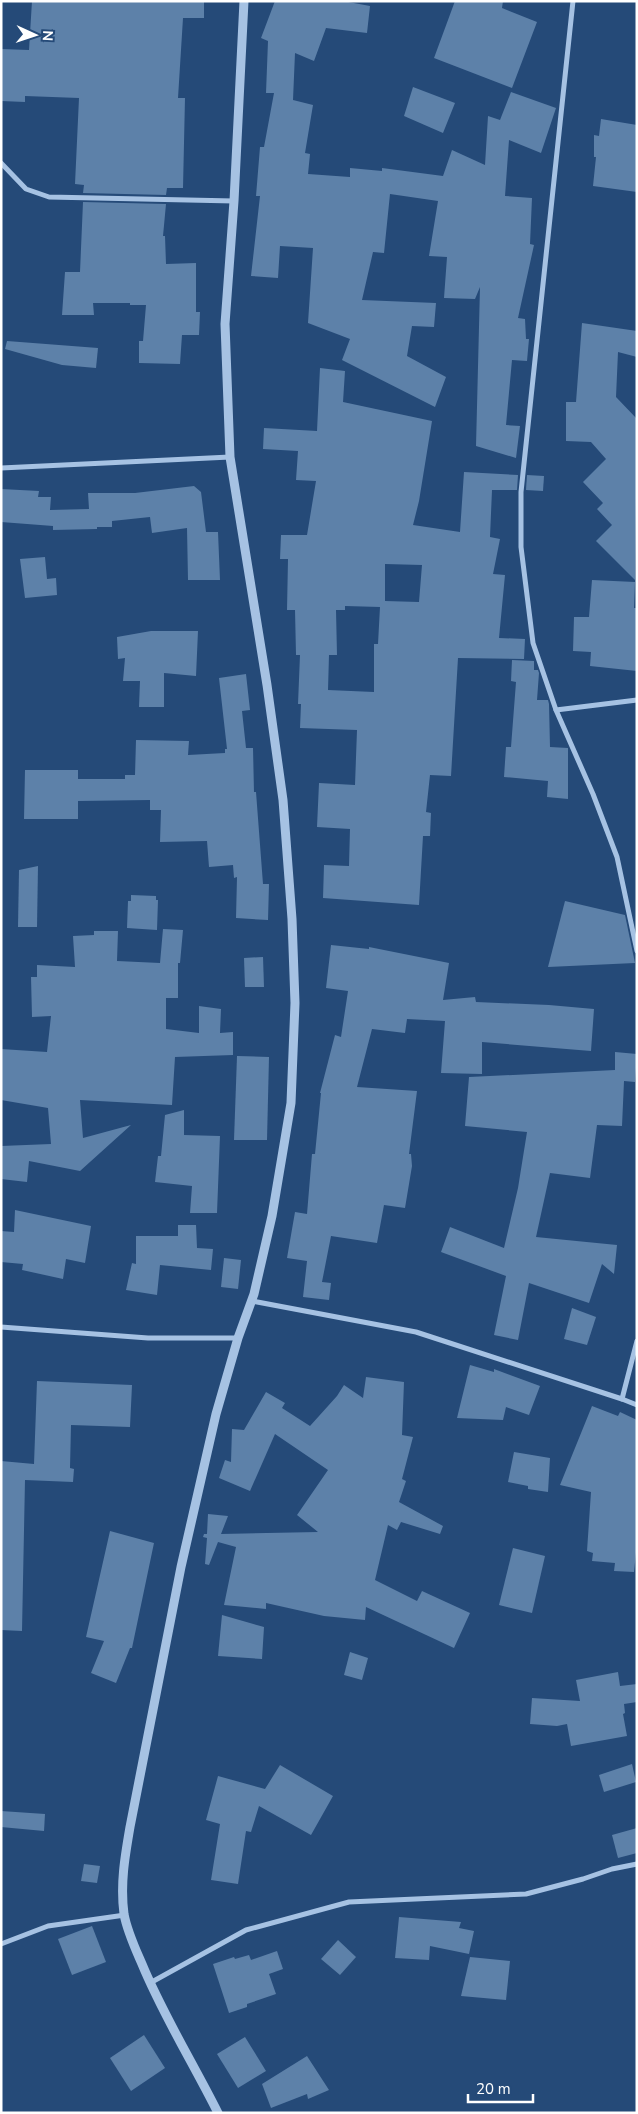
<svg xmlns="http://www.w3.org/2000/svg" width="638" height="2114" viewBox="0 0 638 2114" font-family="'Nunito Sans',sans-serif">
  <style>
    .building { fill: #5d81a9; fill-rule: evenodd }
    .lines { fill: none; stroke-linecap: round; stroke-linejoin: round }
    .minor { stroke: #a6c2e3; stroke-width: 5 }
    .tertiary { stroke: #a6c2e3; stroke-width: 9 }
  </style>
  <rect width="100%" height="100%" fill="#254a78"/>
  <!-- building -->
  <g class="building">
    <path d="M32 1H204V18H183L178 98H185L183 188H167L166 195 83 193 84 185 75 184 79 98 25 96V102L1 101V49L29 50Z"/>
    <path d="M275 1H343L370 6 367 33 326 28 314 61 295 53 293 100 313 105 305 153 310 154 308 174 350 177V168L382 171V168L443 176 452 150 485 165 488 116 500 120 511 92 556 108 541 153 509 140 505 196 532 198 530 244 534 245 518 318 525 319 526 339H529L527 361 512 360 506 425 520 426 516 458 476 446 480 287 475 299 444 298 447 257 429 256 438 201 390 194 384 253 373 252 362 300 436 303 434 327 412 326 407 356 446 377 435 407 342 360 350 339 308 323 313 248 280 246 278 278 251 276 260 196H256L260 147H264L274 93H266L268 41 261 38Z"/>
    <path d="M455 1H503L502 8 537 22 512 88 434 58Z"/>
    <path d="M413 87 455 103 443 133 404 116Z"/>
    <path d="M601 119 637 125V192L593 186 596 157H594V135L599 136Z"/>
    <path d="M83 202 166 204 163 236H165L166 264 196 263V312H200L199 335H182L180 364 139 363V341H143L146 305H130V303H93L94 315H62L65 272H80Z"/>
    <path d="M582 323 637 331V357L618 352 616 397 637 419 635 580 596 541 612 525 597 509 603 503 583 482 606 459 591 442 566 441V402H576Z"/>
    <path d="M7 341 98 348 96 368 62 365 5 349Z"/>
    <path d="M320 368 345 371 343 402 432 421 419 501 413 525 460 532 464 472 518 475 517 490H492L490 537 500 539 493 574 505 575 499 638 525 639 524 659 458 658 451 776 430 775 426 812 431 813 430 836H423L419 905 323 898 324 865 349 866 350 829 317 827 319 783 355 785 357 730 300 728 301 704H298L300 655H296L295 610H287L288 559H280L281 535H307L316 481 296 480 298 451 263 449 264 428 317 431ZM385 564 422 565 419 602 385 601ZM345 606 380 607 378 644H374V692L328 690 329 655H337L336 610H345Z"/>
    <path d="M527 475 544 476 543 491 526 490Z"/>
    <path d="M194 486 201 492 206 532H218L220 580H188L187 528 152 533 150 517 112 521V527H97V529L53 530V526L1 522V489L39 491 38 497H51L50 510 89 509 88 493H135Z"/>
    <path d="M45 557 47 579 56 578 57 595 25 598 20 559Z"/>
    <path d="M592 580 635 582 634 608H637V671L590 666 591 652 573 651 574 617H589Z"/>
    <path d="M151 631H198L196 676 164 673V707H139L140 681H123L125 658 118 659 117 637Z"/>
    <path d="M512 660 534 661V670H538L539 673 537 700H548L549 704 550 747 568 748V799L547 797 548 781 504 777 506 747H511L516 682 511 681Z"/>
    <path d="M246 674 250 710 242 711 246 748H253L254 792H256L263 884H269L268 920 236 918 237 877 234 878 233 865 209 867 207 841 160 842 161 810H150V800L78 801V819H24L25 770H78V779H125V775H135L136 740 189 741 188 755 225 753V749H227L219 678Z"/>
    <path d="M38 866 37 927H18L19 870Z"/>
    <path d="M131 895 156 896V900H158L157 930 127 928 128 901H131Z"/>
    <path d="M565 901 625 915 635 963 548 967Z"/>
    <path d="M163 929 183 930 180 963H178V998H166V1029L199 1033V1006L221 1009 220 1033 233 1032V1055L175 1057 172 1105 80 1100 83 1138 131 1125 80 1171 29 1161 27 1182 1 1179V1146L51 1144 48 1108 1 1100V1049L47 1052 51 1016 32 1017 31 977H37V965L75 967 73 936 94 935V931H118L117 961 160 963Z"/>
    <path d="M331 945 369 949V947L449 963 443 1000 475 997 476 1002 549 1005 594 1009 591 1051 482 1042V1074L441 1073 445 1021 407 1019 405 1033 372 1029 357 1087 417 1091 409 1154H411L412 1166 405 1208 384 1205 377 1243 331 1236 322 1282 331 1283 329 1300 303 1297 307 1261 287 1258 295 1212 307 1214 312 1154H315L321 1093H320L335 1035 341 1037 348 991 326 988Z"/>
    <path d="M263 957 264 987H245L244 958Z"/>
    <path d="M615 1052 637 1054 635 1082 624 1081 622 1126 597 1125 590 1178 550 1173 536 1237 617 1245 614 1274 602 1264 589 1303 529 1283 518 1340 494 1335 506 1276 441 1252 450 1227 504 1248 518 1188 527 1132 465 1126 469 1077 615 1070Z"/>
    <path d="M237 1056 269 1057 267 1140H234Z"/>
    <path d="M184 1110V1135L220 1136 217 1213H190L192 1186 155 1182 158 1156H161L165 1115Z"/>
    <path d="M15 1210 91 1226 85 1263 66 1259 63 1279 22 1270 23 1264 1 1262V1231L14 1232Z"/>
    <path d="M178 1225H196L197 1248 213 1249 211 1270 160 1265 157 1295 126 1290 132 1263 136 1264V1236H178Z"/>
    <path d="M224 1258 241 1260 238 1289 221 1287Z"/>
    <path d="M572 1308 596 1317 587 1345 564 1339Z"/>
    <path d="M470 1365 494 1372V1369L540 1386 529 1415 506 1407 503 1420 457 1418Z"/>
    <path d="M366 1377 404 1382 402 1435 413 1437 402 1479 406 1481 399 1502 443 1526 440 1534 401 1522 397 1530 388 1525 375 1580 417 1601 422 1591 470 1613 454 1648 366 1607 365 1620 324 1616 266 1603V1609L224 1605 236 1547 218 1542 209 1565 205 1564 207 1538 203 1537 204 1534H207L208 1514 228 1516 221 1534 318 1532 297 1515 328 1470 275 1434 250 1491 219 1478 225 1460 231 1462 232 1429 244 1430 266 1392 285 1403 282 1408 310 1426 337 1396 344 1385 363 1398Z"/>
    <path d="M37 1381 132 1385 130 1427 71 1425 70 1468 74 1469 73 1482 25 1480 22 1631 1 1630V1461L34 1464Z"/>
    <path d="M592 1406 618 1416 620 1412 637 1420V1543L634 1572 614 1571 615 1563 592 1561 593 1553 587 1551 591 1492 560 1485Z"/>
    <path d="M514 1452 550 1458 548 1492 528 1489V1486L508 1482Z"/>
    <path d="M110 1531 154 1543 132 1648H130L116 1683 91 1673 104 1641 86 1637Z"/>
    <path d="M513 1548 545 1556 532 1613 499 1605Z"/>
    <path d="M222 1615 264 1627 262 1659 218 1656Z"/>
    <path d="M350 1652 368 1658 362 1680 344 1675Z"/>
    <path d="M618 1672 620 1686 637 1684V1702L624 1704 625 1713 623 1714 627 1736 571 1746 567 1724 557 1726 530 1724 532 1698 580 1701 576 1680Z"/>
    <path d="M632 1764 636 1782 604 1792 599 1775Z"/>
    <path d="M280 1765 333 1796 311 1835 259 1806 251 1832 246 1831 238 1884 211 1880 220 1824 206 1820 218 1776 265 1789Z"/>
    <path d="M1 1811 45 1814 44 1831 1 1827Z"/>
    <path d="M637 1828V1853L618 1858 612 1835Z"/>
    <path d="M84 1864 100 1866 97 1883 81 1881Z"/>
    <path d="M399 1917 461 1922 459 1928 474 1931 469 1954 430 1946 429 1960 395 1958Z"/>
    <path d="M92 1926 106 1962 72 1975 58 1939Z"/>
    <path d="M338 1940 356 1957 340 1975 321 1959Z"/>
    <path d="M277 1951 283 1969 269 1974 276 1994 247 2004V2007L229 2013 213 1964 234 1957 235 1959 249 1955 251 1960Z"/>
    <path d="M470 1957 510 1961 506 2000 461 1996Z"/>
    <path d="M144 2035 165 2068 131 2091 110 2058Z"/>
    <path d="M245 2037 266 2071 238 2088 217 2054Z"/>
    <path d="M307 2056 329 2090 308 2099 307 2094 271 2108 262 2084Z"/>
  </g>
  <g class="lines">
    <!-- minor -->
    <g class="minor">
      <path d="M573 1 521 492V547L533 643 556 710 593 794 617 857 637 951"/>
      <path d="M1 163 26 189 49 197 234 201"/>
      <path d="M1 468 230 457"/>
      <path d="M556 710 637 700"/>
      <path d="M252 1301 416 1332 622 1399 637 1405"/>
      <path d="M1 1327 148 1338H238"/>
      <path d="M622 1399 637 1341"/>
      <path d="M1 1944 48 1926 125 1915"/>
      <path d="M150 1983 246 1930 349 1902 526 1894 583 1879 612 1869 637 1864"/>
    </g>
    <!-- tertiary -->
    <path class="tertiary" d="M218 2113C193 2063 163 2015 142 1964 135 1948 127 1931 124 1914 120 1884 125 1856 130 1827L181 1567 216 1414 238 1338 254 1294 272 1216 291 1103 295 1003 292 919 283 800 267 685 230 457 225 324 234 201 244 1"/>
  </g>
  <!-- border -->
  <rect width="638" height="2114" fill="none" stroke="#ffffff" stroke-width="5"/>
  <!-- north arrow -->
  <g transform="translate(35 35) rotate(93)" stroke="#254a78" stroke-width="4" paint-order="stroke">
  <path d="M0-4L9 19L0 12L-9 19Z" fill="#ffffff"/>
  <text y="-8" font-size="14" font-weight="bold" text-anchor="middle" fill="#ffffff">N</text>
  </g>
  <!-- scale -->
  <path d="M468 2094v8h65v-8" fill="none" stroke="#ffffff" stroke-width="2.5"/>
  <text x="476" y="2094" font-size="15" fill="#ffffff" stroke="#254a78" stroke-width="4" paint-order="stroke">20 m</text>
</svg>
